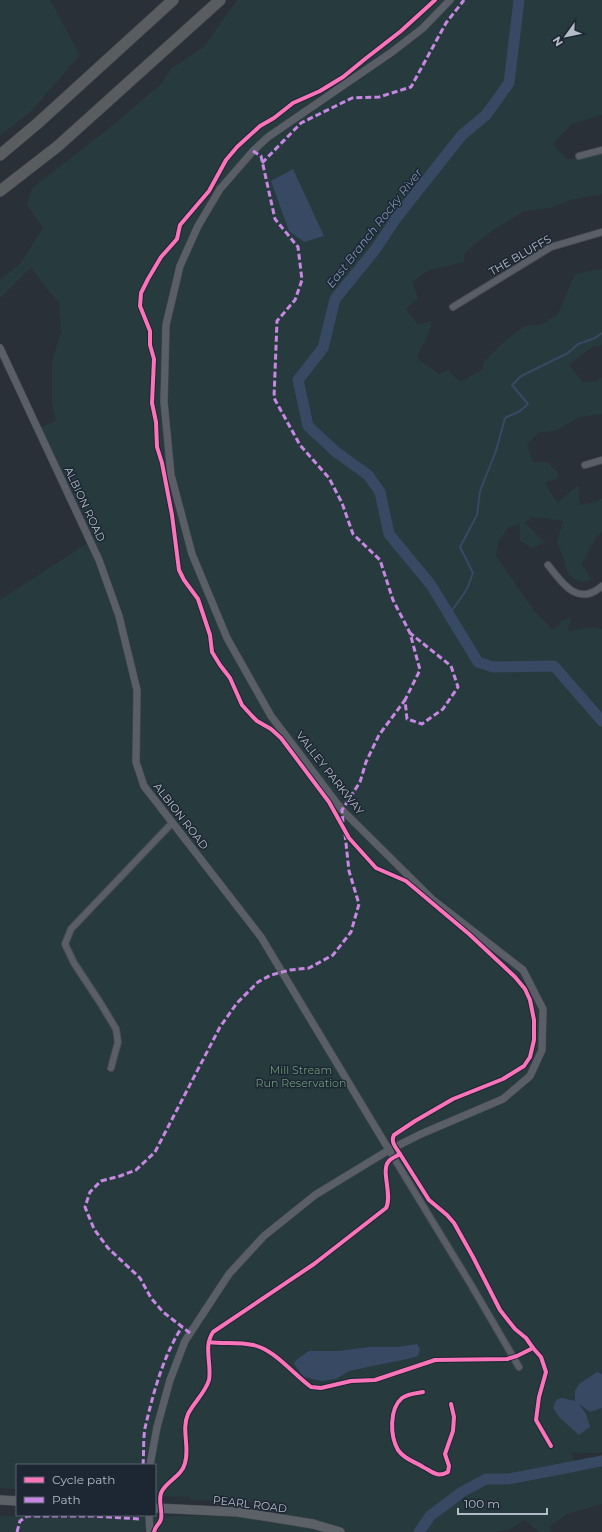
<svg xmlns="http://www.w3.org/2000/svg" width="602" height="1532" viewBox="0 0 602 1532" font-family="Montserrat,sans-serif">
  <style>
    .green { fill: #273a3e }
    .water { fill: #384963 }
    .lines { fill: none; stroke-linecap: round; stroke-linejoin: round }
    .stream { stroke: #384963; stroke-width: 2 }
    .river { stroke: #384963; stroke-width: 11 }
    .minor-casing { stroke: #484c53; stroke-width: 8 }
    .tertiary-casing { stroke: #484c53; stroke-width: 8 }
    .primary-casing { stroke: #484c55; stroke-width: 10 }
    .motorway-casing { stroke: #474c53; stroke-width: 12 }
    .minor { stroke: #5a5e66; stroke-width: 6 }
    .tertiary { stroke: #5a5e66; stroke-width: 7 }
    .primary { stroke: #5c6168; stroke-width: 9 }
    .motorway { stroke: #5a5d60; stroke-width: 11 }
    .quiet { stroke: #c787e3; stroke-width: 3; stroke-dasharray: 6 3; stroke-linecap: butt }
    .cycleway-casing { stroke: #1d2633; stroke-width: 6 }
    .cycleway { stroke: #fb73b8; stroke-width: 4 }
    .labels { text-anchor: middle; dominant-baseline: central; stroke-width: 3; stroke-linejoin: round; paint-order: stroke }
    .street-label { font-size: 11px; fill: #b4bcc9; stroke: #1d2633 }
    .park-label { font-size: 11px; fill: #6b9a76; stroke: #1d2633 }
    .water-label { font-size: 12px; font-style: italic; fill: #7c92b1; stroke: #1d2633 }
  </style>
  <rect width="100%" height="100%" fill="#2a3038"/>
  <!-- green -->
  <g class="green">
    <path d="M0 0H50L80 55 32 110 0 136Z"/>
    <path d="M237 0H602V115L572 124 553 144 567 159 589 157 602 153V194L571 200 550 208 524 211 495 229 472 246 464 254V262L429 270 412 282 418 298 406 309 418 325 431 321V327L417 358 439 374 448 370 460 382 482 370 484 362 507 339 525 326 541 325 558 314 575 274 602 269V345L592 347 569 365 583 382H595L602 377V414L580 417 555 431 540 432 527 445 533 462H547L558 472V478L545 483 557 503 578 485 580 505 597 502 602 498V532L596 537 582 564 592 580 580 582 570 576 566 567 563 557 557 543 563 521 533 517 525 523 544 542H547L532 548 520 541V524L508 527 498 543 496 556 532 608 553 630 562 621 571 618 568 631 593 627 602 629V1452L596 1453 571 1452 577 1471 602 1467V1504L567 1514 549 1527 552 1532H539L525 1520 509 1530 493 1532H0V1516C95 1520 191 1512 286 1519L275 1503 190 1500V1497L163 1496 162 1495 155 1494V1465H17V1489L0 1488V600L89 542 37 429 56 421 52 403V362L61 332 59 302 46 288 31 267 0 298V280L20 264 43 228 27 205 32 188 107 130 160 85 171 69 204 47Z"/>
  </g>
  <!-- water -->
  <g class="water">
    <path d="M293 169 324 236 304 242 289 231 271 181Z"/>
    <path d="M417 1344 420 1349 418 1356 407 1359 349 1371 336 1379 322 1381 304 1377 294 1364 296 1360 309 1351H338L369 1347H397Z"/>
    <path d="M597 1372 602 1374V1408L590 1412 579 1404 586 1414 590 1427 579 1435 559 1417 553 1408 556 1400 562 1398 575 1401V1391L579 1384Z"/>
  </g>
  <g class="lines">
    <!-- stream -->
    <path class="stream" d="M449 615 467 589 473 573 460 547 477 515 480 491 496 451 505 418 520 411 528 404 512 385 521 376 568 353 578 344 595 338 602 333"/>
    <!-- river -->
    <g class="river">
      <path d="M519 0 509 83 486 115 462 135 397 217 375 250 335 299 323 348 298 380 308 426 336 452 368 475 380 492 389 534 431 585 478 662 493 667 554 666 602 721"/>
      <path d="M419 1532 430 1516 462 1492 486 1479H508L602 1461"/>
    </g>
    <defs>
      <g id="minor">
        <path d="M579 156 602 150"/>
        <path d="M453 307 551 247 602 232"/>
        <path d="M585 465 602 460"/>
        <path d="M548 565C563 584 578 607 602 586"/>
        <path d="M111 1068 118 1042 116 1029 101 1004 74 963 65 944 71 929 172 823"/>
        <path d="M389 1150 470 1283 519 1367"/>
      </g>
      <g id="tertiary">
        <path d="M0 348 99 560 119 616 137 690 136 762 144 786 261 937 389 1150"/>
        <path d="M150 1465 157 1427 170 1380 185 1341 229 1274 264 1236 315 1195 389 1150 421 1134 503 1099 530 1076 542 1050 543 1009 523 970 433 900 342 810 271 716 227 638 192 554 171 475 164 402 166 325 180 266 198 226 220 189 253 151 268 137 392 52 423 28 450 0"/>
        <path d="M149 1515 150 1532"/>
      </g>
      <g id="primary">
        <path d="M0 1500 17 1501"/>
        <path d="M155 1508 238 1512 313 1524 340 1532"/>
      </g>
      <g id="motorway">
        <path d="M0 155 38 123 173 0"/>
        <path d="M0 191 58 146 220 0"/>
      </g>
    </defs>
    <!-- minor casing -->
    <use href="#minor" class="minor-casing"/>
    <!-- tertiary casing -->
    <use href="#tertiary" class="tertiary-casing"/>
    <!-- primary casing -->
    <use href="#primary" class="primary-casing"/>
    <!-- motorway casing -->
    <use href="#motorway" class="motorway-casing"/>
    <!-- minor -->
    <use href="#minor" class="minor"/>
    <!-- tertiary -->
    <use href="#tertiary" class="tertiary"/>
    <!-- primary -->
    <use href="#primary" class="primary"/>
    <!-- motorway -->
    <use href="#motorway" class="motorway"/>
    <!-- quiet -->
    <g class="quiet">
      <path d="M253 151 261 156 275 219 298 247 302 280 295 300 277 321 274 398 300 445 329 478 342 503 353 534 380 560 393 600 410 633 420 670 405 700 407 719 422 724 443 709 458 687 451 666 410 633"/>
      <path d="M262 163 301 123 352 98 379 97 411 87 446 23 464 0"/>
      <path d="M343 822 342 810 360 782 366 762 379 735 405 700"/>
      <path d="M190 1333 163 1312 151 1298 140 1278 108 1248 94 1229 85 1207 90 1192 101 1181 120 1176 136 1170 155 1152 220 1027 237 1003 258 982 271 975 290 970 309 968 333 955 351 932 359 904 349 871 345 834"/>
      <path d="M143 1465C144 1453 143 1440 145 1428 153 1394 163 1356 182 1327"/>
      <path d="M17 1532 20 1521 27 1516H92L140 1519"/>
    </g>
    <defs>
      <g id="cycleway">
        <path d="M209 1342C223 1344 238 1342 253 1345 274 1349 293 1374 311 1387L321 1388 351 1381 375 1380 435 1360 507 1359 517 1356 533 1348 526 1338 515 1329 500 1310 473 1257 454 1223 447 1215 429 1200 400 1154"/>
        <path d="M533 1348 541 1357 546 1372 539 1397 536 1420 551 1446"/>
        <path d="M423 1392C417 1393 407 1394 402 1398 389 1409 390 1436 398 1450 405 1460 414 1461 423 1467 433 1472 437 1478 448 1472L449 1466 445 1454 453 1431 454 1417 451 1404"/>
        <path d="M154 1532C155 1526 160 1524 161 1519 163 1510 157 1499 162 1491 168 1480 182 1476 185 1463 190 1447 181 1430 188 1414 194 1402 205 1393 209 1380 212 1364 203 1347 213 1332L314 1264 386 1208C393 1195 380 1170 389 1161 392 1158 397 1156 400 1154 397 1149 390 1142 394 1135L415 1121 453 1099 503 1079 524 1066 530 1057 534 1040V1020L530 1000 525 989 515 977 469 934 406 881 376 868 349 838 329 802 281 738 271 729 257 721 252 716 242 705 230 678 220 665 212 652 210 635 198 599 184 580 179 570 172 515 162 463 157 447 156 422 152 403 154 359 150 345V331L140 306 141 293 148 279 161 257 177 239 180 225 209 191 226 160 237 147 260 126 274 118 293 103 320 91 343 77 365 59 401 31 435 0"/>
      </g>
    </defs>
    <!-- cycleway casing -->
    <use href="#cycleway" class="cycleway-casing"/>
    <!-- cycleway -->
    <use href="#cycleway" class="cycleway"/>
  </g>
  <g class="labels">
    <!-- street labels -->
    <g class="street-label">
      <text transform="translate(520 255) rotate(-30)">THE BLUFFS</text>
      <text transform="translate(85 504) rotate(65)">ALBION ROAD</text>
      <text transform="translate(330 773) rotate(52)">VALLEY PARKWAY</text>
      <text transform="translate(181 816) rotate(52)">ALBION ROAD</text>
      <text transform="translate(250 1504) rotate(7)">PEARL ROAD</text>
    </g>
    <!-- park labels -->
    <g class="park-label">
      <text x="301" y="1070">Mill Stream<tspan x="301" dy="13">Run Reservation</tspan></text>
    </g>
    <!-- water labels -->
    <g class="water-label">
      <text transform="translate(374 228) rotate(-52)">East Branch Rocky River</text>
    </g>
  </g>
  <!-- legend -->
  <rect x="16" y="1464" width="140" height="52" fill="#1d2633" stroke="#59626f"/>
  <rect x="24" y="1477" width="20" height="6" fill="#fb73b8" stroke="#59626f"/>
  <text x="52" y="1484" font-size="12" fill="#b4bcc9">Cycle path</text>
  <rect x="24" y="1497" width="20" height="6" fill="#c787e3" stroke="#59626f"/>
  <text x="52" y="1504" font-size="12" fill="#b4bcc9">Path</text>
  <!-- north arrow -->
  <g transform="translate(566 36) rotate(237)" stroke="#1d2633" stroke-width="3" paint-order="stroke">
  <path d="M0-3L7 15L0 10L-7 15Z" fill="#b4bcc9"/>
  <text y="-6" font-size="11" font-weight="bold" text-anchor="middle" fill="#b4bcc9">N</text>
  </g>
  <!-- scale -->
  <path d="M458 1508v6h89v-6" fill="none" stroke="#b4bcc9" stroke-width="2"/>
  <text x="464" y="1508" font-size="12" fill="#b4bcc9" stroke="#1d2633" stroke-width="3" paint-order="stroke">100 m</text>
</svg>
